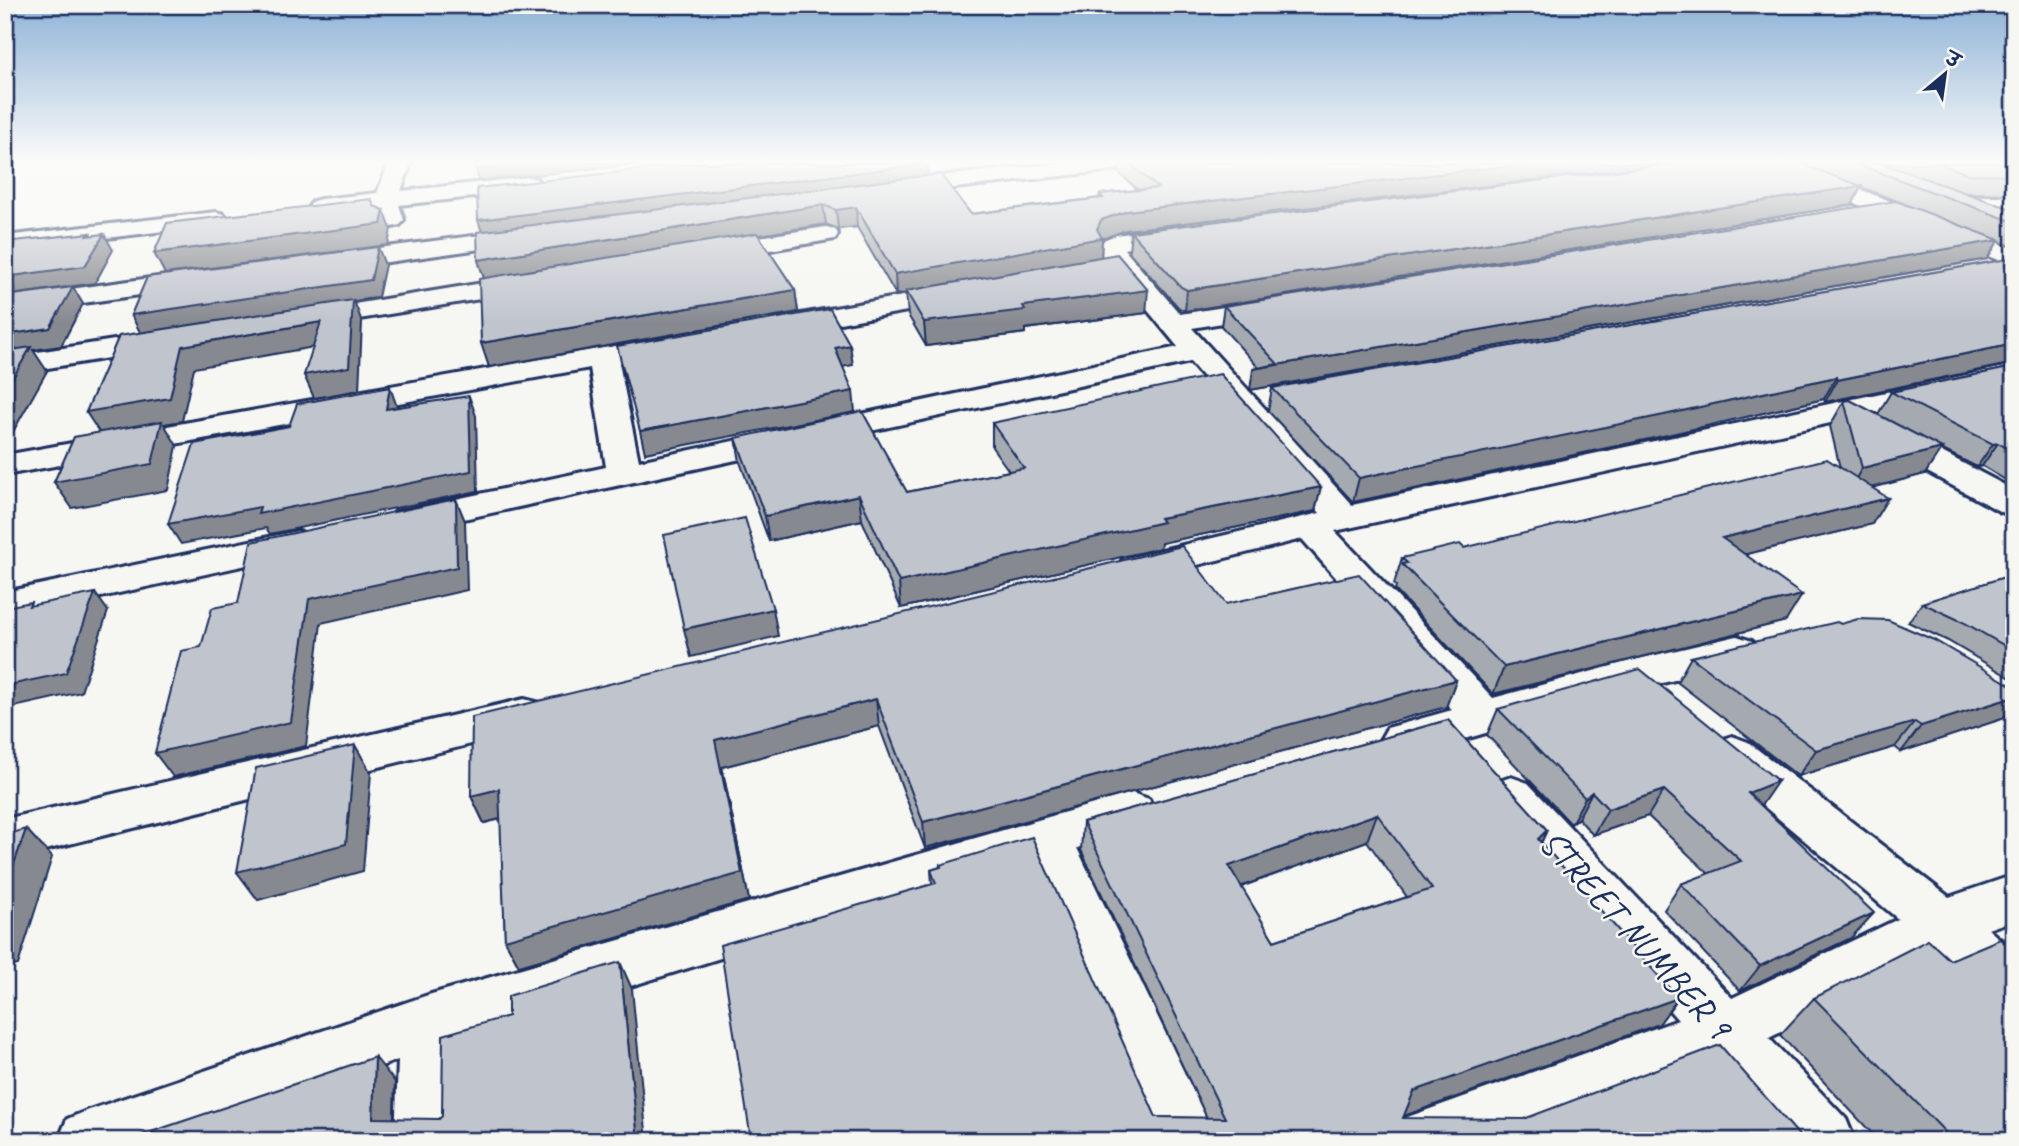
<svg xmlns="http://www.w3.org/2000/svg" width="2019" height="1146" viewBox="0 0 2019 1146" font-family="Caveat,'Playpen Sans Deva',sans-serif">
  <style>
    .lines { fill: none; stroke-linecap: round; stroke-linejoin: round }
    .street-casing { stroke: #1b2f5e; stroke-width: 6 }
    .street { fill: #f6f6f2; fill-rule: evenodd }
    .wall { fill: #a5a9b0; stroke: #1b2f5e; stroke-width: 2; fill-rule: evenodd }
    .shaded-wall { fill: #868990; stroke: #1b2f5e; stroke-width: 2 }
    .building { fill: #c0c4cd; stroke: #1b2f5e; stroke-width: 2; fill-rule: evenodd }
    .labels { text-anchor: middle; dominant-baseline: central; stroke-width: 5; stroke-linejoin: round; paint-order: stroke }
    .near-street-label { font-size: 37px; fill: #1b2f5e; stroke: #f6f6f2 }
  </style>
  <rect width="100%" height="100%" fill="#f6f6f2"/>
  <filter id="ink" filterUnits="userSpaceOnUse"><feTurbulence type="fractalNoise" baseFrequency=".0143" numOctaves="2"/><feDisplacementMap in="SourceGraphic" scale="14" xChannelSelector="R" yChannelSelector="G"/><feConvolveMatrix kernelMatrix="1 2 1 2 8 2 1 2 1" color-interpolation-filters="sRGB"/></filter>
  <g filter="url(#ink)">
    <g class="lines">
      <defs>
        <g id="street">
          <path d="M389 163H411L401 191 529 177 537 179 540 184 537 189 529 191 399 205 404 220 400 225 392 227 384 225 377 207 321 213 313 211 309 206 313 201 321 199 377 193Z"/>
          <path d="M1065 163H1134L1131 168 1123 169 893 195 885 193 882 188 885 183 893 181Z"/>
          <path d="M1762 163H1792L2014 249V266L1765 168Z"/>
          <path d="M1954 195 2014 197V211L1999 210 2014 216V231L1946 207 1942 202 1946 197Z"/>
          <path d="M216 212 224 214 228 219 224 224 5 250V236Z"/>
          <path d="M1182 226 1191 228 1194 233 1191 238 1124 249 1180 314 1274 299 1284 301 1288 307 1284 313 1192 328 1352 505 2014 365V383L1335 531 1493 698 1634 660 1737 636 1752 641 1758 651 1752 661 1634 690 1403 757 1387 752 1380 740 1387 728 1452 710 1302 539 1137 580 1123 577 1118 568 1123 559 1320 513 1190 362 408 531 395 528 390 520 395 512 606 467 590 368 5 475V455L670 336 680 339 685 345 680 351 619 363 639 461 1178 347 1102 255 1099 246 1107 237 1116 235Z"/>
          <path d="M826 227 835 229 838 234 835 239 712 260 703 257 699 252 703 247 712 244Z"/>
          <path d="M528 229 537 231 540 236 537 241 331 270 322 267 318 262 322 257 331 254Z"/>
          <path d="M195 272 204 274 208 280 204 286 26 311 16 309 12 303 16 297 26 295Z"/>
          <path d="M532 275 541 277 545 283 541 289 305 328 295 326 291 320 295 314 305 312Z"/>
          <path d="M959 286 969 288 972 294 969 300 784 333 774 331 770 325 774 319 784 317Z"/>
          <path d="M166 332 176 335 180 341 176 347 5 375V357Z"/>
          <path d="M1886 426 1898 429 2014 490V515L2001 512 1874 443 1870 436 1874 429Z"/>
          <path d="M298 531 311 535 317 543 311 551 5 618V592Z"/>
          <path d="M524 699 540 703 546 715 540 727 5 860V819Z"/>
          <path d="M1732 736 1748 742 1949 897 2014 875V920L1988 929 2014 951V1012L1994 1004 1937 952 1769 1038 1846 1119 1855 1141H1783L1714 1062 1507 1141H1393L1402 1119 1678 1020 1494 809 1487 796 1494 783 1511 777 1528 783 1732 998 1898 919 1716 766 1709 754 1716 742Z"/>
          <path d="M1132 793 1149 799 1156 813 1149 827 1077 848 1217 1141H1154L1033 861 457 1040V1141H395L398 1060 175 1141H58L67 1119 89 1110 428 995Z"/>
        </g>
      </defs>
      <!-- street casing -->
      <use href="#street" class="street-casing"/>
      <!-- street -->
      <use href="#street" class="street"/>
    </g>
    <!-- wall -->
    <g class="wall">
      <path d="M1119 163H1673L1126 230 1102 239 1101 257 1146 313 1025 329V333L926 346 908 315 906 293 896 295 857 227 838 229 826 224 758 235 795 290 798 312 489 367 484 278 478 260 482 231 927 164 928 176 971 214 1099 198 1100 194 1138 190 1118 172Z"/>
      <path d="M1678 163H2014V194L1965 193 2014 210V247L1998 241 1987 259 1250 390 1259 368 1221 326 1224 306 1905 204 1861 187 1852 205 1185 311 1179 308 1129 252 1131 232Z"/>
      <path d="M2014 258 1825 402 1824 399 1654 438 1353 502 1268 411 1272 388Z"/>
      <path d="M2014 367V485L1982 466 1977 467 1941 449 1925 474 1872 488V524L1746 554 1786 621 1493 694 1395 590 1396 586 1394 584 1402 558 1464 548 1840 468 1830 426 1844 401 1878 414 1891 392Z"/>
      <path d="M992 423 1315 511 1161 543 1160 548 901 608 862 520 769 541 740 462 736 438 907 492 1009 471 992 447Z"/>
      <path d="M2014 574V680L1948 641 1908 622 1922 603Z"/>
      <path d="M1226 604 1456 680 1446 707 925 848 879 726 722 767 749 900 519 966 505 940 501 819 484 823 471 796Z"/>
      <path d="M1691 657 2002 719 1901 752 1895 747 1798 776 1677 682Z"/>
      <path d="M1498 709 1761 806 1851 938 1740 991 1664 910 1681 884 1709 874 1648 816 1593 835 1578 818 1571 824 1487 735Z"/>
      <path d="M1448 720 1547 830 1541 843 1678 998 1659 1024 1404 1115 1403 1118 751 1139 932 884 931 870 940 867V865L1156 1117 1207 1118 1081 850 1083 822ZM1367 841 1407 897 1274 941 1241 887Z"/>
      <path d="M1814 998 2014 1141H1879L1780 1035Z"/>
    </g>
    <!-- shaded-wall -->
    <g class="shaded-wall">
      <path d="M536 163H647L479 181 476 169Z"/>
      <path d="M1531 163H1673L1126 230 1102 239 1101 258 896 295 895 274 1101 220 1127 211Z"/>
      <path d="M927 164 928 176 482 232 478 220Z"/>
      <path d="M1861 186 1852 205 1185 311 1187 290Z"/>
      <path d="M823 205 826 224 485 281 478 260Z"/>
      <path d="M856 207 857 227 838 229 836 210Z"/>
      <path d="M384 210 391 229 388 245 165 274 154 253Z"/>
      <path d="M90 233 97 246 104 234 113 250 95 283 5 296V277L87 236Z"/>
      <path d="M10 235 20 251 5 242Z"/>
      <path d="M1999 240 1987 259 1250 390 1253 369Z"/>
      <path d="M378 247 385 265 378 297 354 301 362 322 359 390 314 398 304 375 353 301 141 334 131 315Z"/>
      <path d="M73 287 83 304 61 346 33 350 47 371 5 446V335Z"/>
      <path d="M795 290 798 312 489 367 481 343Z"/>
      <path d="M1148 290 1146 313 1025 329V333L926 346 924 322 1023 306Z"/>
      <path d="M321 322 331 344 194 368 182 421 164 424 177 446 168 490 72 508 54 482 101 435 86 412 182 346Z"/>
      <path d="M2014 344V363L1825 402 1837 380Z"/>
      <path d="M850 345 853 365 837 368 835 348Z"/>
      <path d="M1836 377 1824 399 1654 438 1353 502 1359 478Z"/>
      <path d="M390 387 397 407 394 429 386 409Z"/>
      <path d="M853 391 855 412 645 453 640 431Z"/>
      <path d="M469 396 476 416 478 491 270 534 266 528 181 544 168 524Z"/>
      <path d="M1998 443 1982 466 1977 467 1993 444Z"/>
      <path d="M1942 448 1925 474 1847 494 1862 468Z"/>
      <path d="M1321 487 1315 511 1161 543 1160 548 901 608 899 582 1160 518Z"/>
      <path d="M859 495 862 520 769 541 765 516Z"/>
      <path d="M1888 498 1872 524 1709 563 1722 538Z"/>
      <path d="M456 499 465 521 467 590 321 623 306 746 173 777 155 753 309 599Z"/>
      <path d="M95 593 108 611 81 692 5 709V686Z"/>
      <path d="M1802 595 1786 621 1493 694 1504 667Z"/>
      <path d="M773 609 778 636 691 657 684 629Z"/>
      <path d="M1456 680 1446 707 925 848 923 822Z"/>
      <path d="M2014 697V706L2002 719 1901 752 1921 726Z"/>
      <path d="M876 699 879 726 722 767 749 900 519 966 505 940 715 740Z"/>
      <path d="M1915 722 1895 747 1798 776 1816 750Z"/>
      <path d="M355 745 371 773 363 871 258 900 237 872Z"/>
      <path d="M1778 781 1760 807 1748 793Z"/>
      <path d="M499 789 512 816 484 823 471 796Z"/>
      <path d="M1664 790 1648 816 1593 835 1608 809Z"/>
      <path d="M1592 792 1578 818 1571 824 1585 798Z"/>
      <path d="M1377 814 1367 841 1223 893 1229 866Z"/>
      <path d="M26 829 52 857 18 965 5 968V890Z"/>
      <path d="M1547 830 1534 858 1538 839Z"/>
      <path d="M1874 913 1851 938 1740 991 1760 966Z"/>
      <path d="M620 962 632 989 647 1141H638Z"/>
      <path d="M1678 998 1659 1024 1401 1117 1414 1091Z"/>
      <path d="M375 1057 395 1082 393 1141 373 1118Z"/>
    </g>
    <!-- building -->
    <g class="building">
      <path d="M475 163H536L476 169Z"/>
      <path d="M699 163H926L927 164 478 220 477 188Z"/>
      <path d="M1129 163H1531L1127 211 1101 220 1097 229 1102 238 895 274 856 207 836 210 823 205 478 260 477 232 940 174 971 214 1103 198 1100 194 1158 188Z"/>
      <path d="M1678 163H1799L1861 186 1187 290 1181 287 1131 232Z"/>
      <path d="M1854 163H1881L2014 210V222Z"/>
      <path d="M1937 163H2014V175L1968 174Z"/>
      <path d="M371 199 374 206 384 210 381 224 154 253 167 223Z"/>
      <path d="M1896 201 1999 240 1253 369 1278 364 1224 306Z"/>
      <path d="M90 233 87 236 104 234 85 266 5 277V242Z"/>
      <path d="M757 233 795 290 481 343 479 279Z"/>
      <path d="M5 235H10L5 242Z"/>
      <path d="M378 247 371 280 131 315 147 277Z"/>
      <path d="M1117 254 1148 290 1023 306 1025 310 924 322 906 291Z"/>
      <path d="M2014 258V284L2006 286 2014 290V344L1837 380 1836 377 1664 415 1359 478 1272 388Z"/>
      <path d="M73 287 50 328 5 335V296Z"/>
      <path d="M353 300 349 367 304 375 321 322 216 340 182 346 170 398 86 412 119 336Z"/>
      <path d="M830 309 850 345 835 348 853 391 640 431 617 346Z"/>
      <path d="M31 347 5 391V351Z"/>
      <path d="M2014 367V452L1998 443 1993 444 1891 392Z"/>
      <path d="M1220 374 1321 487 1160 518 1163 522 899 582 859 495 765 516 736 438 862 411 907 492 1024 468 992 423Z"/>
      <path d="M390 387 386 409 469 396 471 471 258 514 260 507 168 524 194 444 289 426 297 404Z"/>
      <path d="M1850 400 1942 448 1862 468 1844 401Z"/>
      <path d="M162 421 152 464 54 482 74 437Z"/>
      <path d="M1827 459 1888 498 1722 538 1802 595 1504 667 1402 564 1407 563 1402 558 1460 544 1464 548Z"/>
      <path d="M456 499 457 567 309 599 291 722 155 753 181 651 201 647 212 608 238 603 251 542Z"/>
      <path d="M745 518 773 609 684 629 664 535Z"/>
      <path d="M1182 546 1226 604 1359 574 1456 680 923 822 876 699 715 740 742 873 505 940 499 789 471 796 472 717Z"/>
      <path d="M2014 574V651L1963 622 1922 603Z"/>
      <path d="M95 593 66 673 5 686V607L31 602 29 606Z"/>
      <path d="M1858 619 1888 620 1934 640 2014 687V697L1921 726 1915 722 1816 750 1691 657 1837 622 1841 624Z"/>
      <path d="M1640 669 1778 781 1748 793 1874 913 1760 966 1681 884 1741 861 1664 790 1608 809 1592 792 1585 798 1498 709Z"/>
      <path d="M1448 720 1547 830 1538 839 1678 998 1414 1091 1403 1118 1524 1119 1720 1045 1804 1141H745L751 1139 720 945 936 883 931 870 941 867 940 865 1032 837 1156 1117 1225 1118 1083 822ZM1377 814 1432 889 1274 941 1229 866Z"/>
      <path d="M355 745 346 844 237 872 256 768Z"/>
      <path d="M26 829 5 890V835Z"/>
      <path d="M2000 939 2014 951V1141H1954L1814 998 1928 940 1950 960Z"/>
      <path d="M620 962 638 1141H124L375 1057 373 1118 439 1119 442 1116 443 1035 508 1016V996Z"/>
    </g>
  </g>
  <!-- sky -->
  <linearGradient id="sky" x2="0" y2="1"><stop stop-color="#8fb3d8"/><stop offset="0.5" stop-color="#fbfbf9"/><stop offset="1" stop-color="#fbfbf9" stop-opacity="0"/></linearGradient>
  <rect width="2019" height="323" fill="url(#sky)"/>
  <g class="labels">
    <!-- near-street labels -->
    <g class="near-street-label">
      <text transform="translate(1636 934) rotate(48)">STREET NUMBER 9</text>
    </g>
  </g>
  <!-- margin -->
  <rect width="2019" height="1146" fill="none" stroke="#f6f6f2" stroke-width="28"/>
  <rect x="14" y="14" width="1991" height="1118" fill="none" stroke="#1b2f5e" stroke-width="2.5" filter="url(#ink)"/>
  <!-- north arrow -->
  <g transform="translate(1945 74) rotate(29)" stroke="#f6f6f2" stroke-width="5" paint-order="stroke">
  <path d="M0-5L12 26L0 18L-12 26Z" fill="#1b2f5e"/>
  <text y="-10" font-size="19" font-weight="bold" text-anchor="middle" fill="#1b2f5e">उ</text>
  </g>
</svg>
